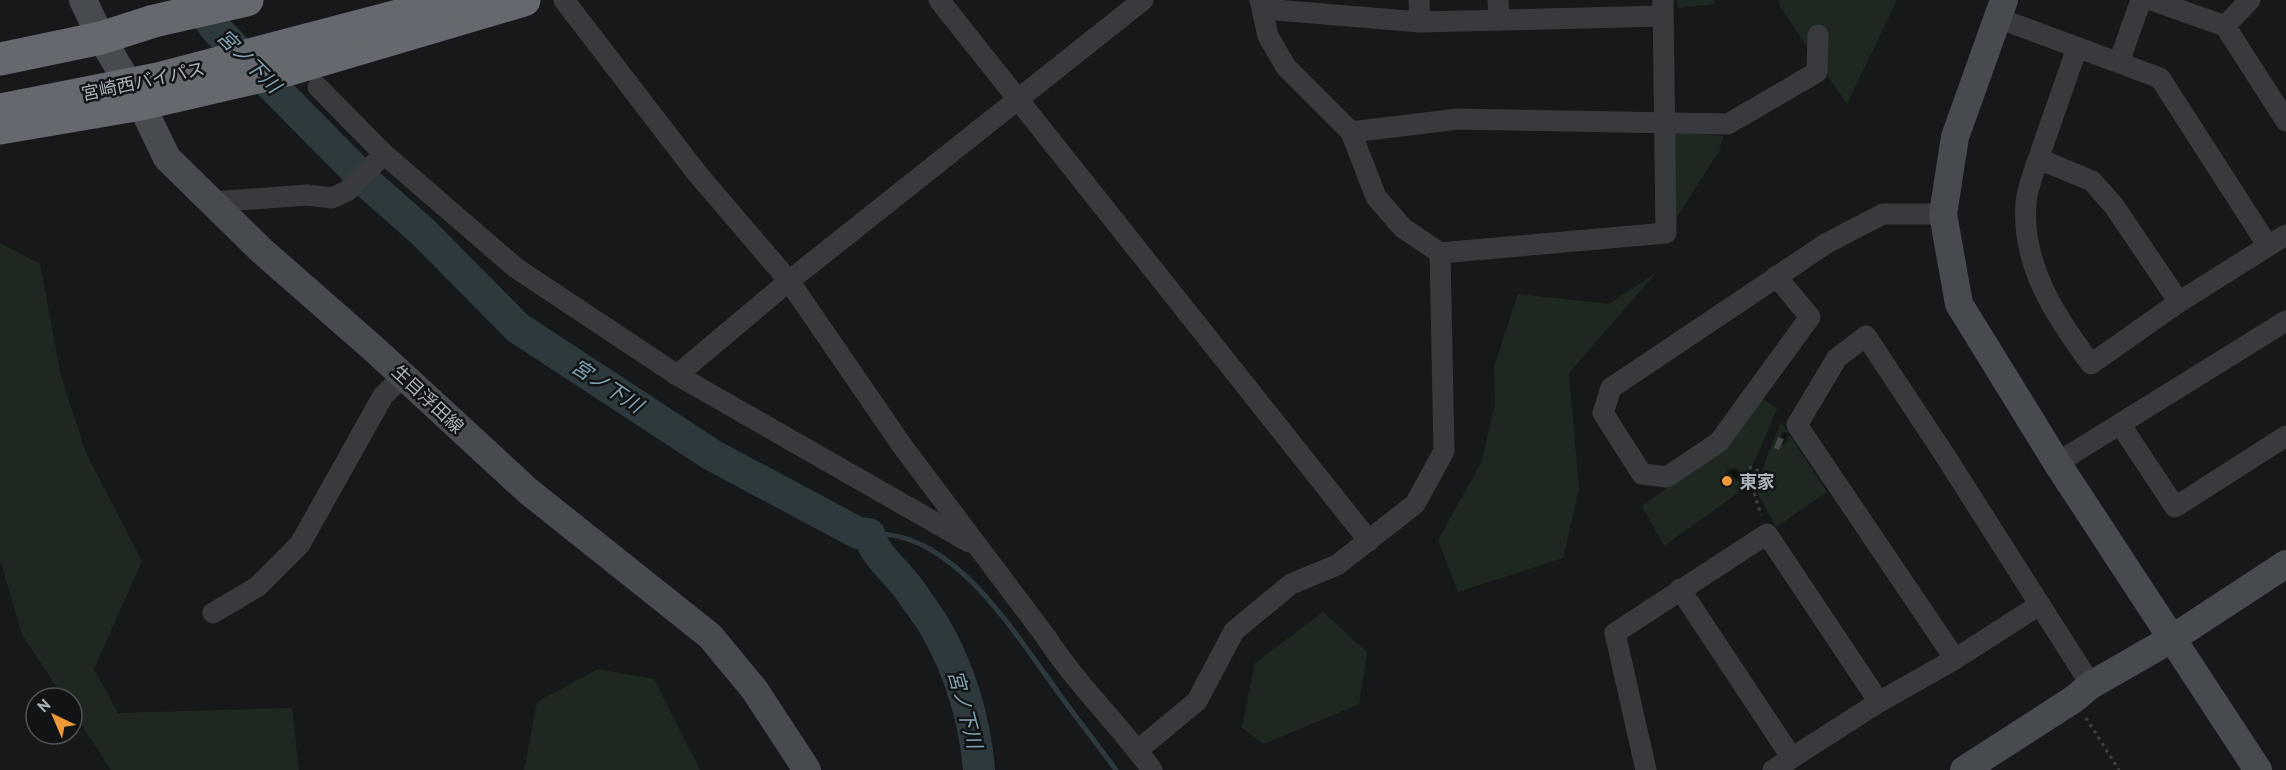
<svg xmlns="http://www.w3.org/2000/svg" width="2286" height="770" viewBox="0 0 2286 770" font-family="'PT Sans','Noto Sans JP',sans-serif">
  <style>
    .green { fill: #1f2820 }
    .lines { fill: none; stroke-linecap: round; stroke-linejoin: round }
    .stream { stroke: #2e393d; stroke-width: 5 }
    .river { stroke: #2e393d; stroke-width: 32 }
    .building { fill: #444649; filter: url(#shadow) }
    .path { stroke: #3f4145; stroke-width: 3; stroke-dasharray: 3 4.5; stroke-linecap: butt }
    .street { stroke: #393a3e; stroke-width: 21 }
    .secondary { stroke: #474a4e; stroke-width: 28 }
    .highway { stroke: #65696f; stroke-width: 33 }
    .highway-bridge { stroke: #65696f; stroke-width: 33 }
    .poi-dot { fill: #ef9a3a; stroke: #121315; stroke-width: 2 }
    .labels { text-anchor: middle; dominant-baseline: central; stroke-width: 5; stroke-linejoin: round; paint-order: stroke }
    .street-label { font-size: 18px; fill: #aab1b9; stroke: #121315 }
    .poi-label { font-size: 18px; font-weight: bold; fill: #aab1b9; stroke: #121315; text-anchor: start }
    .water-label { font-size: 20px; font-style: italic; fill: #82a3b3; stroke: #121315 }
  </style>
  <defs>
    <filter id="shadow"><feDropShadow dx="5.5" dy="-5.5" stdDeviation="1.5" flood-color="#0009"/></filter>
  </defs>
  <rect width="100%" height="100%" fill="#17181a"/>
  <!-- green -->
  <g class="green">
    <path d="M1677 0H1714L1715 4 1678 8Z"/>
    <path d="M1778 0H1897L1847 104 1780 7Z"/>
    <path d="M1674 132 1723 136 1719 151 1675 220Z"/>
    <path d="M0 243 40 264 61 376 86 453 142 561 94 669 118 713 292 708 299 770H111L72 710V698H64L22 635 0 559Z"/>
    <path d="M1656 273 1569 373 1579 489 1563 558 1458 592 1438 540 1481 463 1495 405 1494 367 1518 294 1609 304Z"/>
    <path d="M1763 399 1777 409 1742 490 1664 546 1642 506 1724 448Z"/>
    <path d="M1781 422 1827 492 1776 527 1755 488Z"/>
    <path d="M1323 612 1367 652 1359 704 1264 744 1242 728 1255 663Z"/>
    <path d="M598 669 654 679 700 770H524L537 702Z"/>
  </g>
  <g class="lines">
    <!-- stream -->
    <path class="stream" d="M869 534C949 528 1009 625 1050 681 1071 711 1094 740 1116 770"/>
    <!-- river -->
    <path class="river" d="M195 0 217 30 372 187 422 231 518 328 712 455 858 533 869 534C874 555 896 571 909 589 917 601 927 614 935 627 960 670 975 721 979 770"/>
  </g>
  <!-- building -->
  <g class="building">
    <path d="M1778 437 1784 439 1779 450 1774 448Z"/>
    <path d="M1730 474 1735 480 1732 486 1724 487 1720 482 1723 475Z"/>
  </g>
  <g class="lines">
    <!-- path -->
    <g class="path">
      <path d="M1749 467 1765 473"/>
      <path d="M1752 486 1761 515"/>
      <path d="M2086 718 2119 770"/>
    </g>
    <!-- street -->
    <g class="street">
      <path d="M564 0 696 172 789 281 903 447 1046 637C1077 685 1119 724 1152 770"/>
      <path d="M939 0 1369 541"/>
      <path d="M1260 0 1268 36 1286 67 1351 132 1376 197 1403 228 1440 253 1666 233 1663 0"/>
      <path d="M1419 0 1420 22"/>
      <path d="M1498 0 1499 20"/>
      <path d="M2152 0 2225 26 2286 121"/>
      <path d="M1263 9 1420 22 1663 16"/>
      <path d="M1998 18 2160 78 2268 246 2179 302 2091 364C2056 317 2021 265 2026 203 2027 187 2036 167 2041 151 2053 117 2065 82 2077 48"/>
      <path d="M2225 26 2250 0"/>
      <path d="M2119 62 2141 0"/>
      <path d="M318 87 384 154 516 268 677 375 969 542"/>
      <path d="M1351 132 1458 119 1728 124 1817 72 1818 35"/>
      <path d="M2039 159 2092 181 2114 206 2179 302"/>
      <path d="M212 202 307 195 332 198 347 191 384 154"/>
      <path d="M2268 246 2286 235"/>
      <path d="M1776 276 1810 317 1719 442 1667 477 1642 474 1603 413 1611 388 1827 243 1883 214H1943"/>
      <path d="M677 375 789 281 1143 0"/>
      <path d="M2120 424 2175 507 2286 436"/>
      <path d="M2057 463 2286 321"/>
      <path d="M1680 589 1792 758"/>
      <path d="M213 613 257 587 300 544 383 396 403 376"/>
      <path d="M1955 659 1797 425 1837 358 1866 336 1946 457 2091 685"/>
      <path d="M1138 750 1197 701 1234 631 1291 584 1337 565 1415 504 1444 451 1440 253"/>
      <path d="M1646 770 1615 633 1767 534 1879 702"/>
      <path d="M1773 770 1879 702 1955 659 2039 605"/>
    </g>
    <!-- secondary -->
    <g class="secondary">
      <path d="M83 0 101 38 141 104 167 158 261 250 374 349 528 491 710 636 754 689 807 770"/>
      <path d="M2004 0 1955 137 1943 214 1959 304 2057 463 2258 770"/>
      <path d="M1964 770 2074 699 2091 685 2173 638 2286 564"/>
    </g>
    <!-- highway -->
    <g class="highway">
      <path d="M0 59 101 38 154 21 247 0"/>
      <path d="M0 128 141 104 287 70 524 0"/>
    </g>
    <!-- highway-bridge -->
    <path class="highway-bridge" d="M0 110 158 79 459 0"/>
  </g>
  <!-- markers -->
  <circle class="poi-dot" cx="1727" cy="481" r="6"/>
  <g class="labels">
    <!-- street labels -->
    <g class="street-label">
      <text transform="translate(143 81) rotate(-12)">宮崎西バイパス</text>
      <text transform="translate(428 399) rotate(43)">生目浮田線</text>
    </g>
    <!-- poi labels -->
    <g class="poi-label">
      <text x="1739" y="481">東家</text>
    </g>
    <!-- water labels -->
    <g class="water-label">
      <text transform="translate(249 61) rotate(45)">宮ノ下川</text>
      <text transform="translate(607 386) rotate(33)">宮ノ下川</text>
      <text transform="translate(965 709) rotate(75)">宮ノ下川</text>
    </g>
  </g>
  <!-- north arrow -->
  <g transform="translate(54 716) rotate(316)"><circle r="28" fill="#121315" stroke="#4f5257" stroke-width="1.5"/>
  <path d="M0-4.5L10 22L0 15L-10 22Z" fill="#ef9a3a"/>
  <text y="-9" font-size="16" font-weight="bold" text-anchor="middle" fill="#aab1b9">N</text>
  </g>
</svg>
